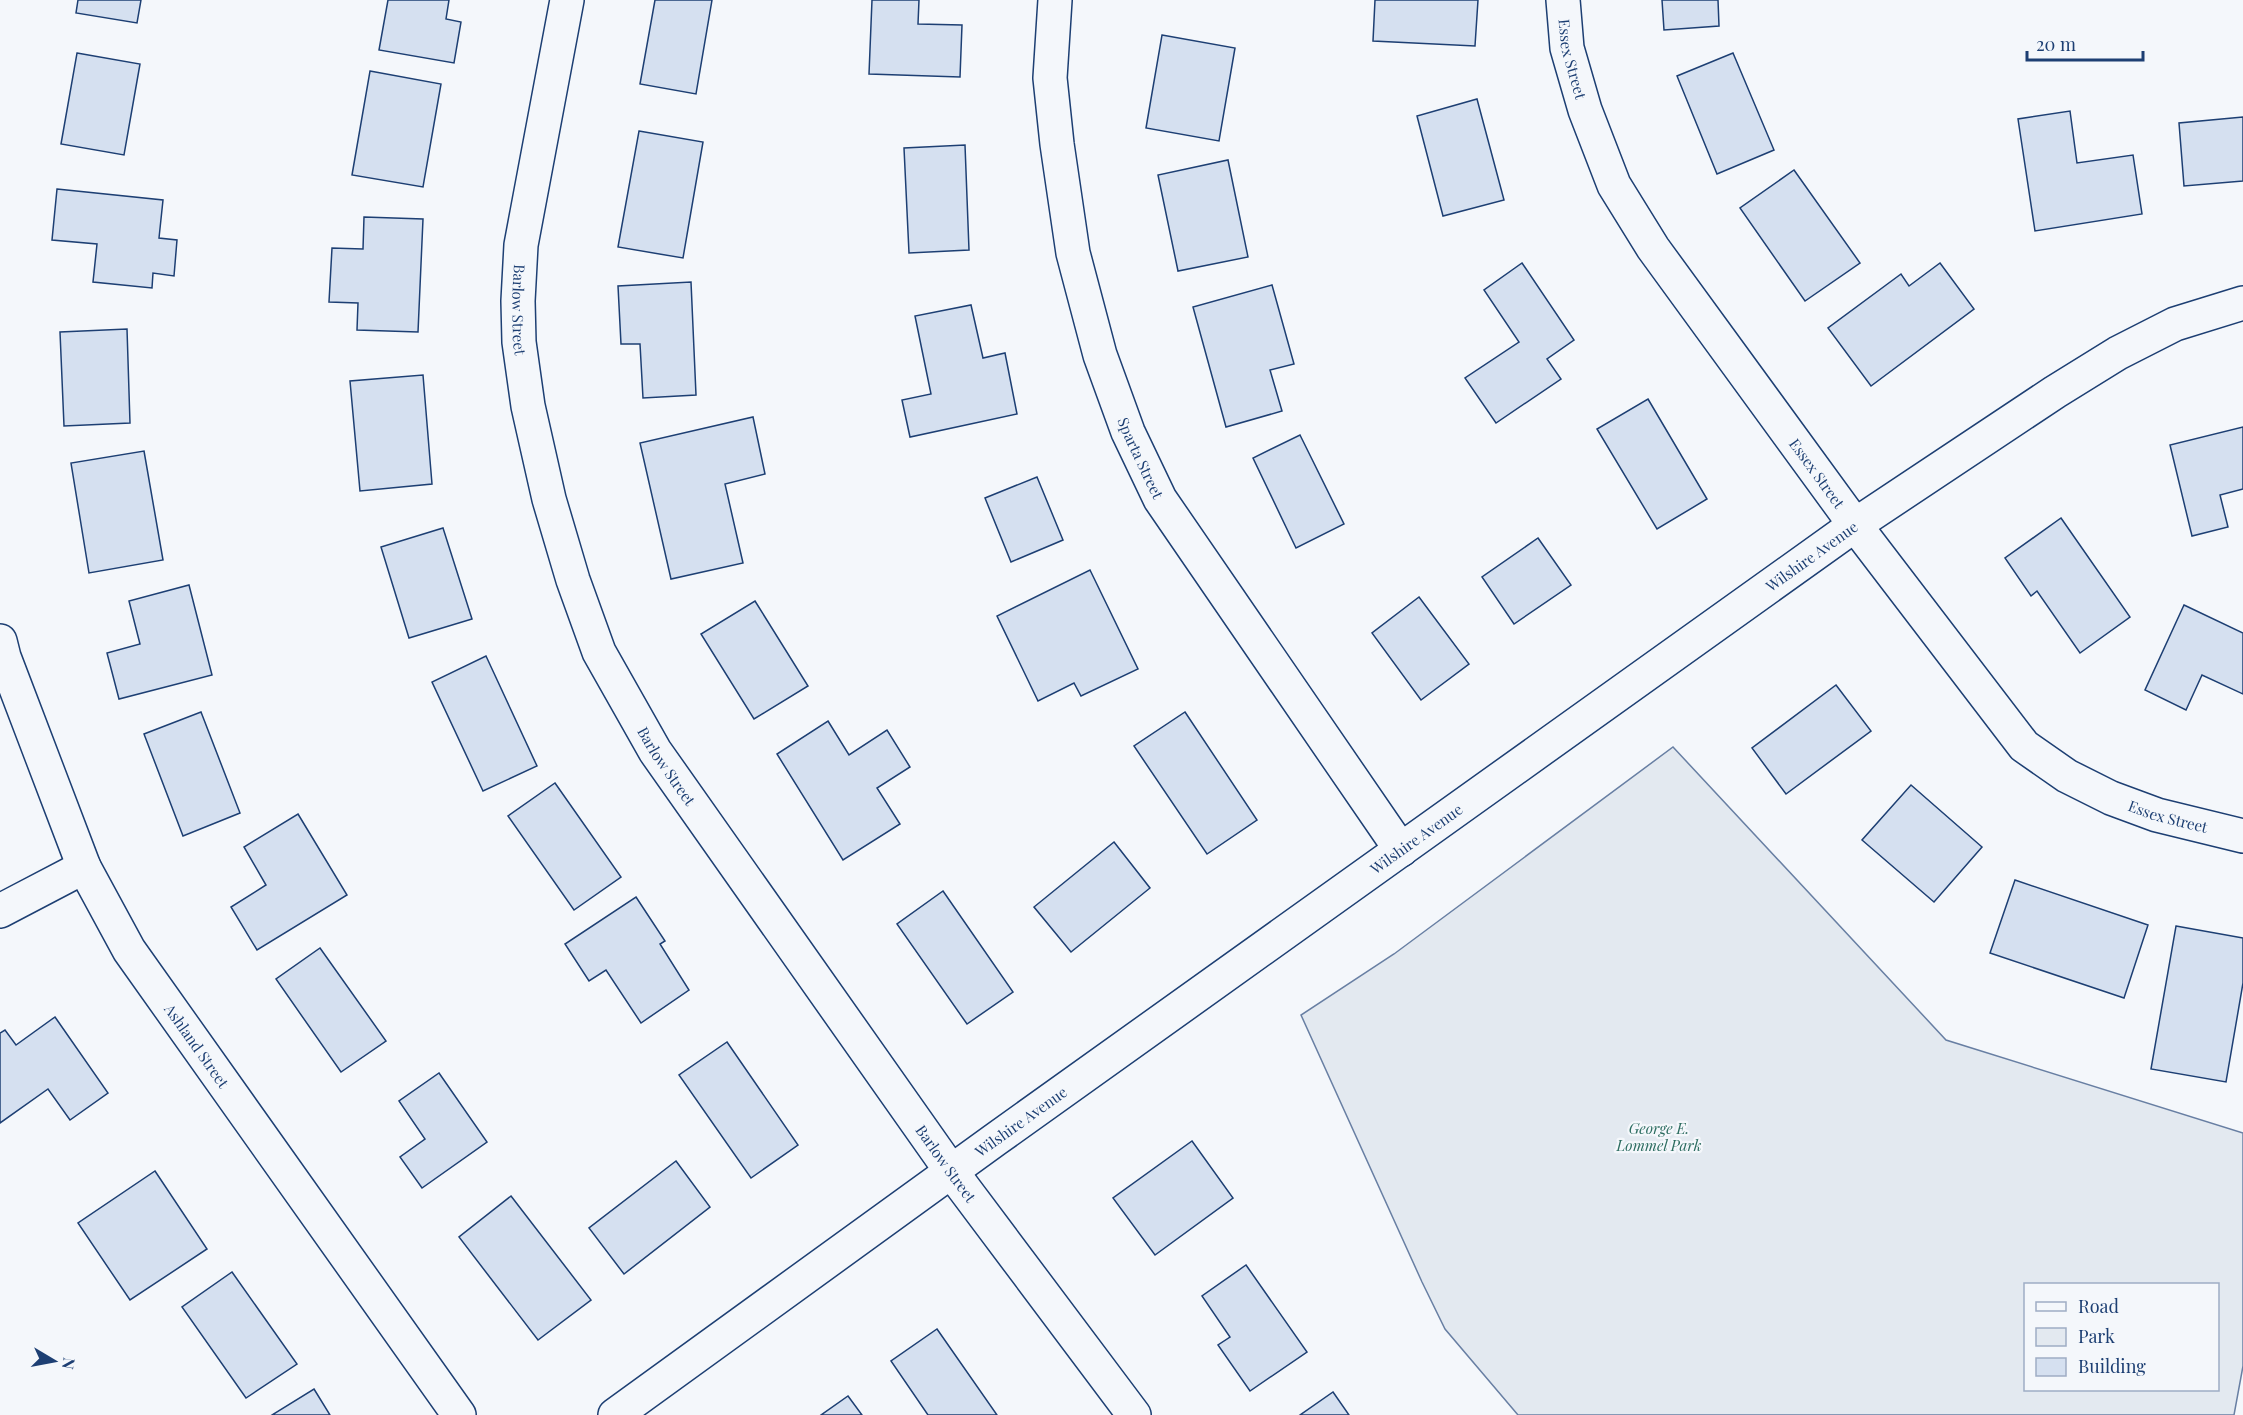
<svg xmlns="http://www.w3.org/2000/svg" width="2243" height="1415" viewBox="0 0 2243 1415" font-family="'Playfair Display',serif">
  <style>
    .green { fill: #e3e9f0; stroke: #687fa3; stroke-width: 1.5; fill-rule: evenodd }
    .building { fill: #d5e0f0; stroke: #1d3f73; stroke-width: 1.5 }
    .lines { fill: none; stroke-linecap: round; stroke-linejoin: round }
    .minor-casing { stroke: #1d3f73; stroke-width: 36 }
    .minor { stroke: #f4f7fb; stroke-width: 33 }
    .labels { text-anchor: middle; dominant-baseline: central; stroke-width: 4.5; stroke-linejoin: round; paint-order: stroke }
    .street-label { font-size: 15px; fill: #1d3f73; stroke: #f4f7fb }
    .park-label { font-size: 15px; font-style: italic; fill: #2c6c60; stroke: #f4f7fb }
  </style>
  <rect width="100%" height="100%" fill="#f4f7fb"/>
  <!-- green -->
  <path class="green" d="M1673 747 1946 1040 2243 1133V1366L2234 1415H1518L1445 1329 1422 1282 1301 1015 1394 954ZM2218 1284V1390H2026V1284Z"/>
  <!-- building -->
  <g class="building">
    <path d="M78 0H141L137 23 76 13Z"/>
    <path d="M388 0H449L446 19 461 22 454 63 379 50Z"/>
    <path d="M655 0H712L696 94 640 84Z"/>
    <path d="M872 0H919L918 24 962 25 960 77 869 74Z"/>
    <path d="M1375 0H1478L1475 46 1373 41Z"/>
    <path d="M1662 0H1718L1719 26 1664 30Z"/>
    <path d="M1162 35 1235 48 1219 141 1146 128Z"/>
    <path d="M77 53 140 64 124 155 61 144Z"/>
    <path d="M1733 53 1774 150 1717 174 1677 76Z"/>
    <path d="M370 71 441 84 423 187 352 175Z"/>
    <path d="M1477 99 1504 200 1443 216 1417 116Z"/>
    <path d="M2070 111 2077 163 2133 155 2142 214 2035 231 2018 119Z"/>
    <path d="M2243 117V181L2184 186 2179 123Z"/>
    <path d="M639 131 703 142 683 258 618 247Z"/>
    <path d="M965 145 969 250 909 253 904 148Z"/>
    <path d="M1228 160 1248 257 1178 271 1158 175Z"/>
    <path d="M1794 170 1860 263 1805 301 1740 208Z"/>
    <path d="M57 189 163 200 159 238 177 240 174 276 153 273 152 288 93 282 97 244 52 240Z"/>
    <path d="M364 217 423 219 418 332 357 330 358 303 329 302 332 248 363 249Z"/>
    <path d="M1522 263 1574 340 1547 359 1561 379 1496 423 1465 378 1519 342 1484 290Z"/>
    <path d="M1940 263 1974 309 1871 386 1828 328 1901 274 1909 286Z"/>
    <path d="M691 282 696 395 643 398 640 344H621L618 286Z"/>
    <path d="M1272 285 1294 364 1270 370 1282 411 1226 427 1193 307Z"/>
    <path d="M971 305 983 358 1005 353 1017 414 910 437 902 400 931 394 915 316Z"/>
    <path d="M127 329 130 423 64 426 60 332Z"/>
    <path d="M423 375 432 484 360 491 350 381Z"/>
    <path d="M1648 399 1707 499 1657 529 1597 429Z"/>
    <path d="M753 417 765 474 725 484 743 563 671 579 640 443Z"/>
    <path d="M2243 427V489L2220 495 2228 527 2192 536 2170 445Z"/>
    <path d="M1300 435 1344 524 1296 548 1253 458Z"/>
    <path d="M144 451 163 560 89 573 71 463Z"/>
    <path d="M1037 477 1063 540 1011 562 985 498Z"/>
    <path d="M2061 518 2130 617 2080 653 2037 591 2031 596 2005 558Z"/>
    <path d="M443 528 472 619 409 638 381 547Z"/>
    <path d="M1538 538 1571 585 1514 624 1482 577Z"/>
    <path d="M1090 570 1138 669 1081 696 1074 683 1038 701 997 616Z"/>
    <path d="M189 585 212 675 119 699 107 653 140 644 129 601Z"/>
    <path d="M1419 597 1469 664 1421 700 1372 633Z"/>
    <path d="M755 601 808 686 754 719 701 634Z"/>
    <path d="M2184 605 2243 633V694L2202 675 2186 710 2145 690Z"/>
    <path d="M486 656 537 766 483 791 432 682Z"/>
    <path d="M1836 685 1871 731 1786 794 1752 748Z"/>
    <path d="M201 712 240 813 183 836 144 734Z"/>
    <path d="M1185 712 1257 820 1207 854 1134 746Z"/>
    <path d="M828 721 849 755 887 730 910 767 877 788 900 824 843 860 777 754Z"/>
    <path d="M555 783 621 877 574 910 508 816Z"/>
    <path d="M1911 785 1982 847 1934 902 1862 840Z"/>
    <path d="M298 814 347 895 257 950 231 907 266 885 244 847Z"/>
    <path d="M1114 842 1150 888 1071 952 1034 907Z"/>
    <path d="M2015 880 2148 925 2124 998 1990 953Z"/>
    <path d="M943 891 1013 992 967 1024 897 924Z"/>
    <path d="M636 897 665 941 660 944 689 990 641 1023 606 970 589 981 565 944Z"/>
    <path d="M2176 926 2243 938V983L2226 1082 2151 1069Z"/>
    <path d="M320 948 386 1041 341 1072 276 979Z"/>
    <path d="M55 1017 108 1093 70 1120 48 1089 0 1123V1033L5 1030 16 1045Z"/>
    <path d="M727 1042 798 1145 751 1178 679 1075Z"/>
    <path d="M439 1073 487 1142 422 1188 400 1157 425 1139 399 1101Z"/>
    <path d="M1192 1141 1233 1198 1155 1255 1113 1198Z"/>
    <path d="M676 1161 710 1207 624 1274 589 1228Z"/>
    <path d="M155 1171 207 1249 130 1300 78 1223Z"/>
    <path d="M511 1196 591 1300 538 1340 459 1237Z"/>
    <path d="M1246 1265 1307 1352 1250 1391 1218 1345 1230 1337 1202 1296Z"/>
    <path d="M232 1272 297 1364 246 1398 182 1307Z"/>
    <path d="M937 1329 997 1415H928L891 1361Z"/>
    <path d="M314 1389 330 1415H272Z"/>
    <path d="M1333 1392 1349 1415H1300Z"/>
    <path d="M848 1396 862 1415H821Z"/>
  </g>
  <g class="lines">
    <defs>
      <g id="minor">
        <path id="s1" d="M567 0 521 245 518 301 519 342 528 406 549 499 573 580 599 652 655 751 951 1171 1134 1415"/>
        <path id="s2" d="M1055 0 1050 78 1057 144 1073 253 1100 355 1128 432 1160 499 1401 850"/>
        <path id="s3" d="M1563 0 1567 48 1585 110 1614 185 1653 248 1855 525 2024 746 2067 776 2111 798 2157 815 2243 836"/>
        <path id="s4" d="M0 641 4 657 84 867 129 950 459 1415"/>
        <path d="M0 911 84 867"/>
        <path id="s5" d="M615 1415 996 1139 1855 525 2055 392 2118 353 2175 324 2243 303"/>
      </g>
    </defs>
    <!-- minor casing -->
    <use href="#minor" class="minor-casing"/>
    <!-- minor -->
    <use href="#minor" class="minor"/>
  </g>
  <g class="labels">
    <!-- street labels -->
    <g class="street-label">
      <text stroke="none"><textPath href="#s3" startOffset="60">Essex Street</textPath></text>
      <text stroke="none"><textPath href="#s1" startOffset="314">Barlow Street</textPath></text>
      <text stroke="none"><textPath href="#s2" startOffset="471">Sparta Street</textPath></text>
      <text stroke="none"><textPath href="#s3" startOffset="546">Essex Street</textPath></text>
      <text stroke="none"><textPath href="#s5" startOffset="1473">Wilshire Avenue</textPath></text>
      <text stroke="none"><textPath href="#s1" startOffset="800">Barlow Street</textPath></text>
      <text stroke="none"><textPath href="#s3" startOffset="1050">Essex Street</textPath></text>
      <text stroke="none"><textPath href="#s5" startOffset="987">Wilshire Avenue</textPath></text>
      <text stroke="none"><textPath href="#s4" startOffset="453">Ashland Street</textPath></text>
      <text stroke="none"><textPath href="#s5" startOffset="501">Wilshire Avenue</textPath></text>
      <text stroke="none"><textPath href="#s1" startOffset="1286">Barlow Street</textPath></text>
    </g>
    <!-- park labels -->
    <g class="park-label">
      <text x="1659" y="1128">George E.<tspan x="1659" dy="17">Lommel Park</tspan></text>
    </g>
  </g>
  <!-- legend -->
  <rect x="2024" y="1283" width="195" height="108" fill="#f4f7fb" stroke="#9eadc5" stroke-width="1.5"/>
  <rect x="2036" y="1302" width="30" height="9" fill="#f4f7fb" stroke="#9eadc5" stroke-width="1.5"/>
  <text x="2078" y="1313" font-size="18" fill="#1d3f73">Road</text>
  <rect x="2036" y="1328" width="30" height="18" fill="#e3e9f0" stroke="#9eadc5" stroke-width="1.5"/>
  <text x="2078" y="1343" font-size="18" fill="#1d3f73">Park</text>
  <rect x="2036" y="1358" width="30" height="18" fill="#d5e0f0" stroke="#9eadc5" stroke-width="1.5"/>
  <text x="2078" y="1373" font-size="18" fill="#1d3f73">Building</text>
  <!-- north arrow -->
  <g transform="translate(54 1361) rotate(100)" stroke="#f4f7fb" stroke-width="4.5" paint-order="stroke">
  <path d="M0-4.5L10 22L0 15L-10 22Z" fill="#1d3f73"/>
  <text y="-9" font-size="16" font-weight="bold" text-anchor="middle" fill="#1d3f73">N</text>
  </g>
  <!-- scale -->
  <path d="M2027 51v9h116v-9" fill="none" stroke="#1d3f73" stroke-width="3"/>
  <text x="2036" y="51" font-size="18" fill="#1d3f73" stroke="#f4f7fb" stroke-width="4.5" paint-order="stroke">20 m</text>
</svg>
